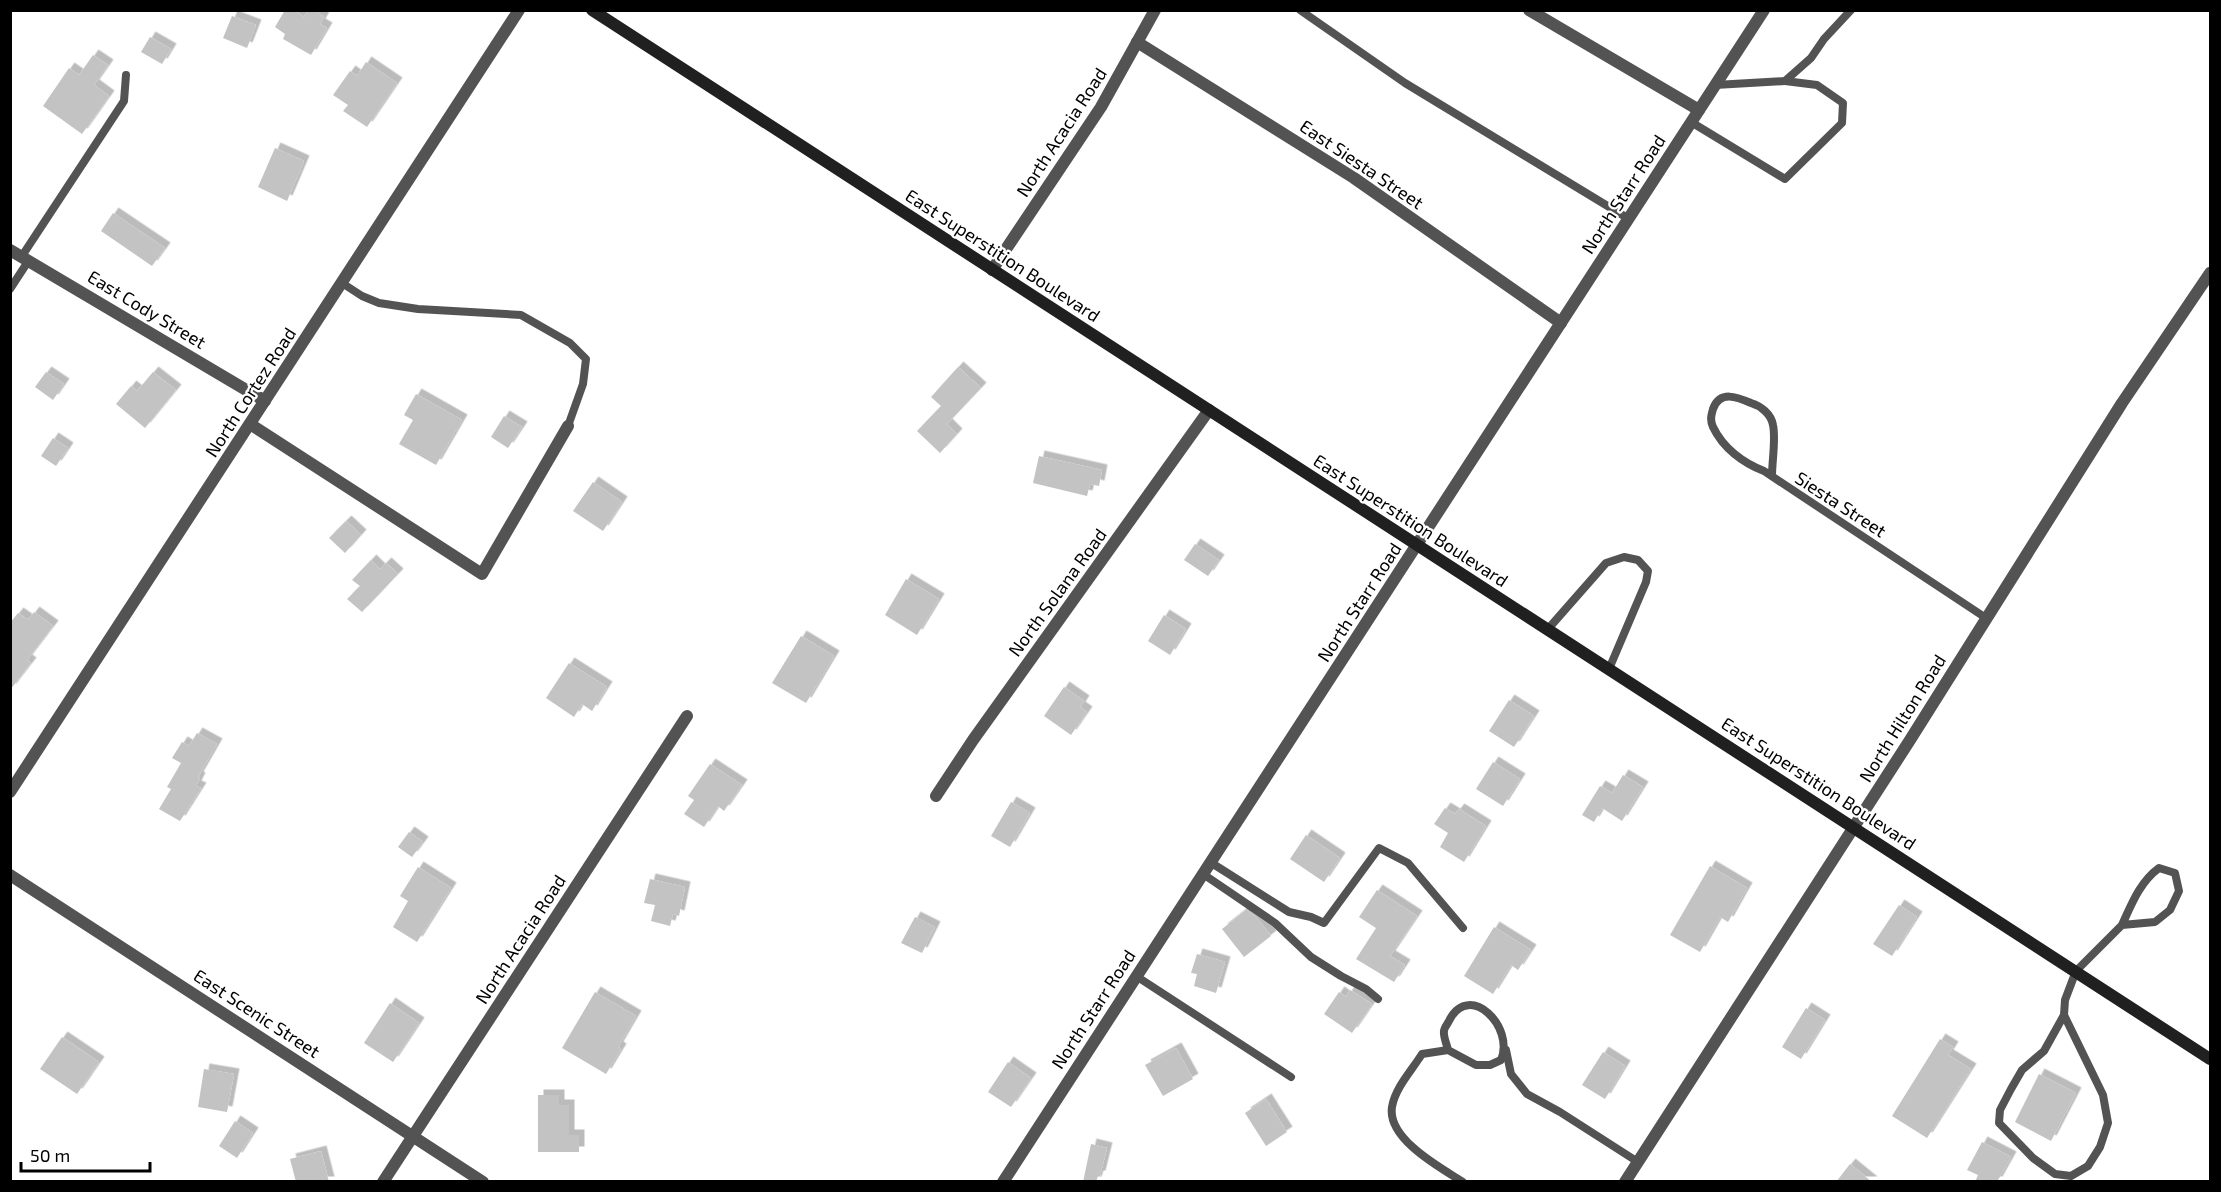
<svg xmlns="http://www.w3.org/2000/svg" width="2221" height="1192" viewBox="0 0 2221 1192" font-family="'Exo 2',sans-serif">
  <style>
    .building { fill: #c3c3c3; filter: url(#shadow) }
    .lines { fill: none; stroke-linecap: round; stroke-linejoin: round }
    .service { stroke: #535353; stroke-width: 8 }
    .minor { stroke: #535353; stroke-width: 12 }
    .secondary { stroke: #202020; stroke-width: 12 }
    .labels { text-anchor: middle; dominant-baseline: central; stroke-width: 4.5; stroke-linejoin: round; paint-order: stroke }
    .street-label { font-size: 18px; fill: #000; stroke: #fff }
  </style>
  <defs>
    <filter id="shadow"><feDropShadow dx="5.5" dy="-5.5" stdDeviation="0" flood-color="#0004"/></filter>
  </defs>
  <rect width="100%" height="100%" fill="#fff"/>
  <!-- building -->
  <g class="building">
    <path d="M285 10H293L304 17 308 10H314L324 17 320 24 327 28 311 55 283 39 285 34 275 27Z"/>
    <path d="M232 16 256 25 247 48 223 38Z"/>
    <path d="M150 37 171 49 162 64 141 52Z"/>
    <path d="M93 55 108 65 94 85 109 96 82 134 43 106 69 68 79 75Z"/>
    <path d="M366 62 397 83 367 127 343 111 348 105 333 95 350 71 357 76Z"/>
    <path d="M275 148 304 161 287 201 258 187Z"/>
    <path d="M113 213 165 248 152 266 101 231Z"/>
    <path d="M958 367 981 388 947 424 957 434 940 453 917 431 941 406 931 397Z"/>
    <path d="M46 372 64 384 53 400 35 387Z"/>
    <path d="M153 372 176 390 145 428 116 404 131 386 137 391Z"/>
    <path d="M416 394 462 420 436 465 399 444 413 420 404 415Z"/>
    <path d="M504 416 522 427 508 448 491 437Z"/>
    <path d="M53 438 68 448 56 466 41 456Z"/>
    <path d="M1039 456 1102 470 1099 486 1090 484 1087 496 1033 483Z"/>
    <path d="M593 482 622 502 603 531 573 511Z"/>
    <path d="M346 521 361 535 345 553 329 538Z"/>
    <path d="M1195 544 1219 560 1208 576 1184 560Z"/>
    <path d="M371 560 380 569 386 563 398 574 362 612 347 599 360 586 352 580Z"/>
    <path d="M906 579 939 599 917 635 885 615Z"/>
    <path d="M34 612 53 626 27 660 31 663 10 690V623L18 613 28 620Z"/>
    <path d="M1164 615 1186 629 1170 655 1148 641Z"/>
    <path d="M801 636 834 656 806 703 772 683Z"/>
    <path d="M569 663 607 687 592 711 582 704 574 717 546 698Z"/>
    <path d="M1064 687 1084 701 1080 707 1087 712 1071 735 1044 716Z"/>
    <path d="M1509 700 1534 716 1514 747 1489 731Z"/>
    <path d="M197 733 217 744 198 777 200 778 196 786 201 788 180 821 159 809 171 789 167 787 181 763 172 758 182 742 189 746Z"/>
    <path d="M1493 762 1520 779 1503 806 1476 789Z"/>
    <path d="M710 764 742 785 724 811 718 806 704 827 684 814 694 800 688 796Z"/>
    <path d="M1623 775 1643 787 1622 821 1602 808 1594 822 1582 815 1600 786 1612 793Z"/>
    <path d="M1011 802 1030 813 1010 847 991 836Z"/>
    <path d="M1445 808 1455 814 1459 809 1486 826 1464 862 1440 847 1448 833 1434 824Z"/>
    <path d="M409 832 423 842 412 857 398 847Z"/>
    <path d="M1306 835 1340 858 1324 882 1290 859Z"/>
    <path d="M1710 866 1747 888 1728 922 1720 917 1700 952 1670 935Z"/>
    <path d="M418 867 451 888 417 942 393 927 408 901 400 896Z"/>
    <path d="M650 879 685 887 679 916 673 914 670 926 651 921 655 905 644 903Z"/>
    <path d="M1377 890 1417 916 1390 956 1405 965 1394 982 1356 959 1376 928 1359 917Z"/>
    <path d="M1899 905 1917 917 1892 956 1873 944Z"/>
    <path d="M1246 910 1256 917 1271 936 1244 957 1222 929Z"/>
    <path d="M915 917 935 927 922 953 901 943Z"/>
    <path d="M1494 927 1531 950 1518 970 1511 965 1493 994 1464 976Z"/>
    <path d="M1197 954 1225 962 1216 993 1194 986 1197 974 1191 973Z"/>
    <path d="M1350 990 1372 1004 1352 1033 1324 1014 1339 992 1346 997Z"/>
    <path d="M595 992 636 1016 618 1047 621 1049 606 1074 562 1048Z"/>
    <path d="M390 1003 419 1023 393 1062 364 1043Z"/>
    <path d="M1806 1008 1825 1020 1801 1059 1782 1047Z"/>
    <path d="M62 1037 99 1062 77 1094 40 1069Z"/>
    <path d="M1940 1039 1953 1047 1948 1055 1971 1069 1927 1138 1892 1116Z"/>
    <path d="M1176 1048 1193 1079 1163 1096 1145 1065Z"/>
    <path d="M1603 1052 1625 1066 1605 1099 1582 1085Z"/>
    <path d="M1008 1062 1031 1078 1011 1107 988 1092Z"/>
    <path d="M204 1069 234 1074 227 1112 198 1107Z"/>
    <path d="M2039 1074 2076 1093 2051 1141 2015 1122Z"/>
    <path d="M538 1095H559V1105H569V1135H579V1152H538Z"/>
    <path d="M1266 1099 1287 1132 1266 1146 1245 1113Z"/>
    <path d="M235 1121 253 1133 237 1158 219 1146Z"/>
    <path d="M1982 1142 2011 1157 1997 1182H1975L1978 1175 1967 1170Z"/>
    <path d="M1091 1144 1107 1148 1100 1176H1098L1096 1182H1083Z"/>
    <path d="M321 1151 329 1182H296L290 1159Z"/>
    <path d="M1850 1164 1872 1182H1836Z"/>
  </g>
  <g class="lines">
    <!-- service -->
    <g class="service">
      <path d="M1300 10 1405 83 1629 219"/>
      <path d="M1715 85 1785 81 1811 58 1824 39 1851 10"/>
      <path d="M1691 122 1785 179 1842 123 1843 103 1817 85 1785 81"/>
      <path d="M22 256 124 101 126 75"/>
      <path d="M342 283 362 296 379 303 418 309 521 315 570 343 586 359 583 384 568 426"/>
      <path d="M10 289 29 260"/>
      <path d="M1772 476C1772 461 1776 439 1773 425 1771 414 1761 406 1751 403 1737 397 1720 390 1713 409 1711 416 1710 420 1713 427 1723 448 1743 463 1764 471L1986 618"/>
      <path d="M1548 629 1606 563 1624 557 1638 560 1648 571 1646 582 1609 669"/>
      <path d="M1210 862 1289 912 1311 917 1324 923 1379 848 1408 863 1463 928"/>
      <path d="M1203 874 1275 923 1311 957 1341 976 1366 989 1378 999"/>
      <path d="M1136 976 1291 1077"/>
      <path d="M2064 1015 2044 1051 2022 1070 2011 1089 2000 1110 1999 1123 2033 1158 2055 1174 2071 1176 2088 1166 2100 1147 2108 1123 2103 1095 2064 1015 2065 1000 2076 971 2122 925 2155 922 2170 910 2179 891 2175 873 2159 868C2140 882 2132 903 2122 925"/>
      <path d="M1448 1050C1447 1045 1443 1036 1444 1031 1444 1028 1449 1022 1450 1019 1470 982 1515 1027 1501 1060L1490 1065H1476L1448 1050 1422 1054C1412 1070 1395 1088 1392 1107 1387 1139 1441 1168 1463 1182"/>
      <path d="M1506 1050 1511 1074 1527 1094 1560 1112 1638 1162"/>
    </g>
    <!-- minor -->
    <g class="minor">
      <path d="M1529 10 1699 110"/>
      <path d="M1137 42 1354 178 1561 323"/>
      <path d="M10 250 265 401"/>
      <path d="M992 270 1101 107 1155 10"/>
      <path d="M250 424 482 574 568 426"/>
      <path d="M10 792 519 10"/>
      <path d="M936 796 973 740 1209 410"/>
      <path d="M10 875 483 1182"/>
      <path d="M383 1182 687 716"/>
      <path d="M1003 1182 1764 10"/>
      <path d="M1625 1182 1910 740 2122 403 2210 273"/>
    </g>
    <!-- secondary -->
    <path class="secondary" d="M592 10 2210 1059"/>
  </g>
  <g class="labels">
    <!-- street labels -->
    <g class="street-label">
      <text transform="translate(1061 132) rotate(-57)">North Acacia Road</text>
      <text transform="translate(1362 164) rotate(34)">East Siesta Street</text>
      <text transform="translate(1623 194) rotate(-57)">North Starr Road</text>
      <text transform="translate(1003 255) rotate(33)">East Superstition Boulevard</text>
      <text transform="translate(147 309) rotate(31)">East Cody Street</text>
      <text transform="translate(250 392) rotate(-57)">North Cortez Road</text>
      <text transform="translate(1841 504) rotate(33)">Siesta Street</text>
      <text transform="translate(1411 520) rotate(33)">East Superstition Boulevard</text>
      <text transform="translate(1057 592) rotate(-54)">North Solana Road</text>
      <text transform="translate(1359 602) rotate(-57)">North Starr Road</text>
      <text transform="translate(1902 718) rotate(-58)">North Hilton Road</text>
      <text transform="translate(1819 783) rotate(33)">East Superstition Boulevard</text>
      <text transform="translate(520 939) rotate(-57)">North Acacia Road</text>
      <text transform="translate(1093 1009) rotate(-57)">North Starr Road</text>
      <text transform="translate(257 1013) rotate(33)">East Scenic Street</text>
    </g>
  </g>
  <!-- border -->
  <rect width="2221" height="1192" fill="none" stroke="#000000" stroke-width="24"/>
  <!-- scale -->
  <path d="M21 1162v9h129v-9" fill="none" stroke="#000000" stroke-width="3"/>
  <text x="30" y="1162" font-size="18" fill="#000000" stroke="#ffffff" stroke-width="4.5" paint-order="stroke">50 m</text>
</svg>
